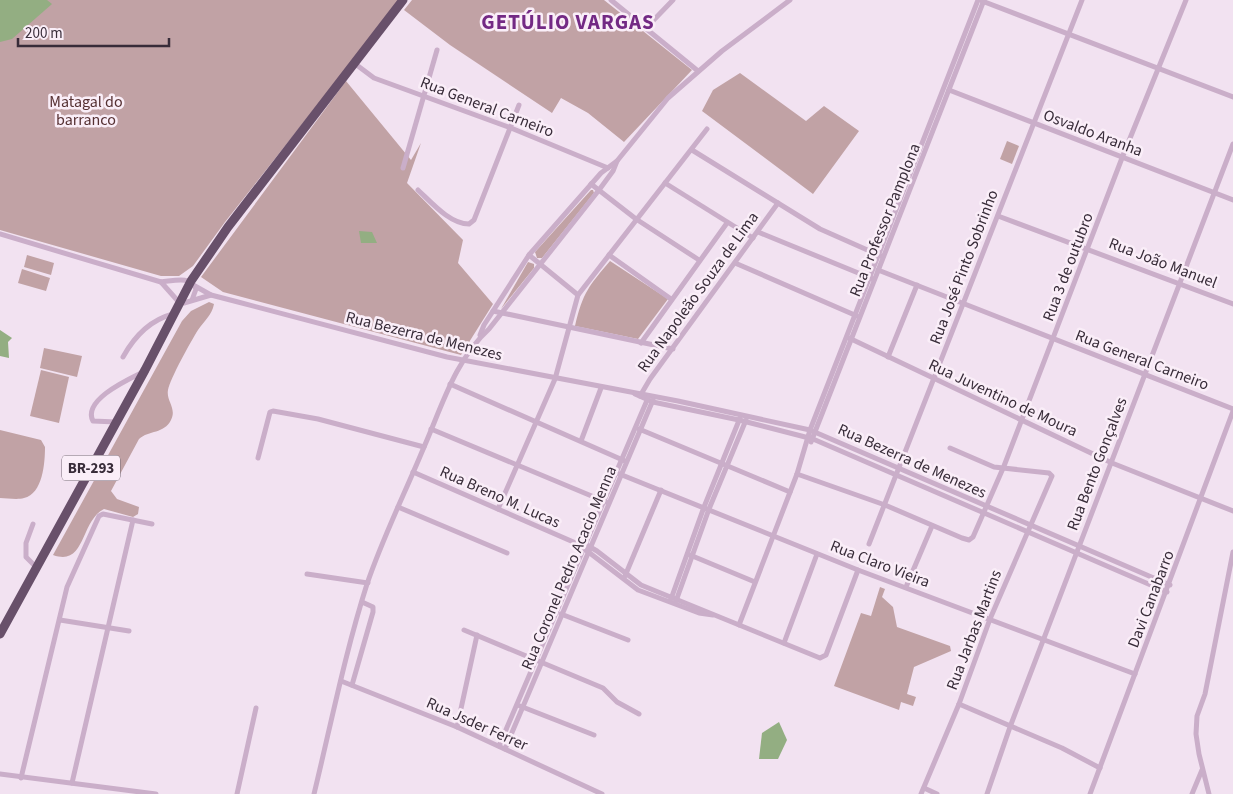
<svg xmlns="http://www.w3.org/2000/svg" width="1233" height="794" viewBox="0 0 1233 794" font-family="'Source Sans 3',sans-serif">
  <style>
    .green { fill: #c1a2a5 }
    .water { fill: #93ae82 }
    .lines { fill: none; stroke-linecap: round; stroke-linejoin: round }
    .minor { stroke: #caaec9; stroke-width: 5 }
    .trunk { stroke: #68506a; stroke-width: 9 }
    .labels { text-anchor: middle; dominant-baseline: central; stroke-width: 5; stroke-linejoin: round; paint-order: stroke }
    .shield { fill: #faeef8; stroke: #726672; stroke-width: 1 }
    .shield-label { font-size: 15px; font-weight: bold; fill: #382c39 }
    .park-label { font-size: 16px; fill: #563133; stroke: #faeef8 }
    .street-label { font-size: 16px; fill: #382c39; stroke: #faeef8 }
    .district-label { font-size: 21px; font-weight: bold; letter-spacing: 1px; fill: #732984; stroke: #faeef8 }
  </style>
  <rect width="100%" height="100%" fill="#f2e2f1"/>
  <!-- green -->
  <g class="green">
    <path d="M0 0H400L225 222 193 266 179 276H161L0 230Z"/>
    <path d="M412 0H604L692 70 624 142 588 113 561 98 552 113 450 45 404 10Z"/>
    <path d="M740 73 806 121 824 106 859 131 813 194 702 111 713 90Z"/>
    <path d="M346 81 411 160 421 143 407 183 463 240 458 263 493 304 461 355 223 292 201 277Z"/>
    <path d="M1007 141 1019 146 1012 164 1000 159Z"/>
    <path d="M591 190H593L594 193 542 258H537L535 252Z"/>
    <path d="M27 255 54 263 51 275 24 267Z"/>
    <path d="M610 261 668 299 638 339 575 326C583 292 589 286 610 261Z"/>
    <path d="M528 262 534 264V268L501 309Z"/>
    <path d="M22 269 50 278 46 291 18 283Z"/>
    <path d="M209 302 214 304C212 315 204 321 198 330 191 341 170 379 168 390 166 401 177 408 171 420 164 434 149 430 139 439L111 491 117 499 139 507 138 514 133 517 104 509C80 521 86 567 53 555L182 321 191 311Z"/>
    <path d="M44 348 82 356 77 377 40 368Z"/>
    <path d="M41 370 69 377 59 423 30 416Z"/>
    <path d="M0 430 41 440 45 447C45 462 43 494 24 498 17 500 7 498 0 498Z"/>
    <path d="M880 587 885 589 882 597 893 607 897 627 950 646 951 651 914 667 907 694 916 697 913 706 901 702 899 710 834 686 861 613 871 616Z"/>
  </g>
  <!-- water -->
  <g class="water">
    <path d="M0 0H47L52 4 12 39 0 42Z"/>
    <path d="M359 231 372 232 377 243H361Z"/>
    <path d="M0 330 12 338 8 342 9 358 0 356Z"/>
    <path d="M779 722 787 740 778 759H759L762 733Z"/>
  </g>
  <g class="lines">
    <!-- minor -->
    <g class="minor">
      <path d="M611 0 698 71"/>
      <path d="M982 1 1233 97"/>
      <path d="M646 28 673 0"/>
      <path d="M354 63 374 78 511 128 608 168"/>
      <path d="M949 90 1233 200"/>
      <path d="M692 150 820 229 881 256"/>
      <path d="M403 168 437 50"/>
      <path d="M665 183 753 238"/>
      <path d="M591 184 636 219 699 260"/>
      <path d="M418 190C432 203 450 224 469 224L474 220 519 105"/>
      <path d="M998 216 1233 304"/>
      <path d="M758 232 873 279"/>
      <path d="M0 234 161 282C173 281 191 275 196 289L192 300"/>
      <path d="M529 255 578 295"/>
      <path d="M609 255 671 299"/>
      <path d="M735 263 857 316"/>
      <path d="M878 270 1233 409"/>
      <path d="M161 282 177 300 184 303 211 295"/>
      <path d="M195 286 211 295 238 302 447 357 678 401 810 430 1170 585"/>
      <path d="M493 311 673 349"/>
      <path d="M480 335 484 325 529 255 601 173 617 161 668 98 722 51 790 0"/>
      <path d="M849 338 1112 463 1233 511"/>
      <path d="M641 343 727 223"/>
      <path d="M123 357C134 337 150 320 173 314"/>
      <path d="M888 357 917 285"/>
      <path d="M450 384 625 461"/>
      <path d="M635 394 653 402 739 420 813 439 1167 592"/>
      <path d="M640 396 650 379 778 203"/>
      <path d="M116 422 93 421C82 400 129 379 143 372"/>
      <path d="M431 429 606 502"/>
      <path d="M639 429 790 492"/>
      <path d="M581 441 601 388"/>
      <path d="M811 442 984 0"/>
      <path d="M258 458 270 412 273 411 318 419 424 447"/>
      <path d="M413 472 578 544 638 590 699 613 713 615"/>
      <path d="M617 473 858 570 1135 674"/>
      <path d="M797 474 885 505 962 538 969 540 973 537 1004 466 1122 158 1186 0"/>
      <path d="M398 507 507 553"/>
      <path d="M498 509 555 379 578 295 707 129"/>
      <path d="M33 524 26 543V557L36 567"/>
      <path d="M578 544H585L597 551 641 585 820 658 826 655 858 570"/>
      <path d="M869 544 1082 0"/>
      <path d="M690 555 755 582"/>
      <path d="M307 574 368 583"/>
      <path d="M625 576 661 490"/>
      <path d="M906 587 932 526"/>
      <path d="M671 599 704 507 740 418"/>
      <path d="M676 601 709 509 746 420"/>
      <path d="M561 614 628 640"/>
      <path d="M60 620 129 631"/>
      <path d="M739 625 797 474 810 430 978 0"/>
      <path d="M464 630 603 688 617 702 639 714"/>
      <path d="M784 643 817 554"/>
      <path d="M341 681 457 727 602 794"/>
      <path d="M352 685 373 612V607L362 602"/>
      <path d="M959 704 1062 748 1100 768"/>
      <path d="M520 706 594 735"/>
      <path d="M457 727 477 635"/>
      <path d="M499 746 648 398"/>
      <path d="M505 749 653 400"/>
      <path d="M0 774 156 794"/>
      <path d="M21 778 67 587 99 516 103 514 152 524"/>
      <path d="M72 783 133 520"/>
      <path d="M924 788 937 794"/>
      <path d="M237 794 256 708"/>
      <path d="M314 794C331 724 345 653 367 584 383 537 405 493 424 447 442 406 455 360 489 329L599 190 613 171 617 161"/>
      <path d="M921 794 959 704 990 619 1052 476 1049 473 994 467 950 448"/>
      <path d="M987 794 1010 727 1233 144"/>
      <path d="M1090 794 1233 411"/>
      <path d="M1192 794 1202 770"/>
      <path d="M1209 794 1199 754 1196 734 1197 716 1205 694 1233 552"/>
    </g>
    <!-- trunk -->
    <path class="trunk" d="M0 634 145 370 191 281 228 227 403 0"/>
  </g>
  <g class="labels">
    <!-- shield labels -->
    <rect class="shield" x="62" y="455.5" width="58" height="25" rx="4"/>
    <g class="shield-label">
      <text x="91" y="468">BR-293</text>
    </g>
    <!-- park labels -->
    <g class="park-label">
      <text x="86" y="102">Matagal do<tspan x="86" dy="18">barranco</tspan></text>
    </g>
    <!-- street labels -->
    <g class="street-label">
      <text transform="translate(487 107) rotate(21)">Rua General Carneiro</text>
      <text transform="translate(1093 133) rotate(21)">Osvaldo Aranha</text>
      <text transform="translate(885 220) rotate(-68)">Rua Professor Pamplona</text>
      <text transform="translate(1163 263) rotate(21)">Rua João Manuel</text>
      <text transform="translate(964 267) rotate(-69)">Rua José Pinto Sobrinho</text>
      <text transform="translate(1068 267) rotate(-69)">Rua 3 de outubro</text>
      <text transform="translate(698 292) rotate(-54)">Rua Napoleão Souza de Lima</text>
      <text transform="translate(424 336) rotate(14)">Rua Bezerra de Menezes</text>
      <text transform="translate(1142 360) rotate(21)">Rua General Carneiro</text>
      <text transform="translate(1003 398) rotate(25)">Rua Juventino de Moura</text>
      <text transform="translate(912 461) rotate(24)">Rua Bezerra de Menezes</text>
      <text transform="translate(1097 464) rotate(-69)">Rua Bento Gonçalves</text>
      <text transform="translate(500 497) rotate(24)">Rua Breno M. Lucas</text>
      <text transform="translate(880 564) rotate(21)">Rua Claro Vieira</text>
      <text transform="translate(569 568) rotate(-67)">Rua Coronel Pedro Acacio Menna</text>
      <text transform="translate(1151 599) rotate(-69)">Davi Canabarro</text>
      <text transform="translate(974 630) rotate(-69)">Rua Jarbas Martins</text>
      <text transform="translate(477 724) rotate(24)">Rua Jsder Ferrer</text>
    </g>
    <!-- district labels -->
    <g class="district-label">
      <text x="568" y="22">GETÚLIO VARGAS</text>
    </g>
  </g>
  <!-- scale -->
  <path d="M18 38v8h151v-8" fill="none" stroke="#382c39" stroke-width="2.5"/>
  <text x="25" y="38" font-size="15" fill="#382c39" stroke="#faeef8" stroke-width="4" paint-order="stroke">200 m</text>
</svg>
